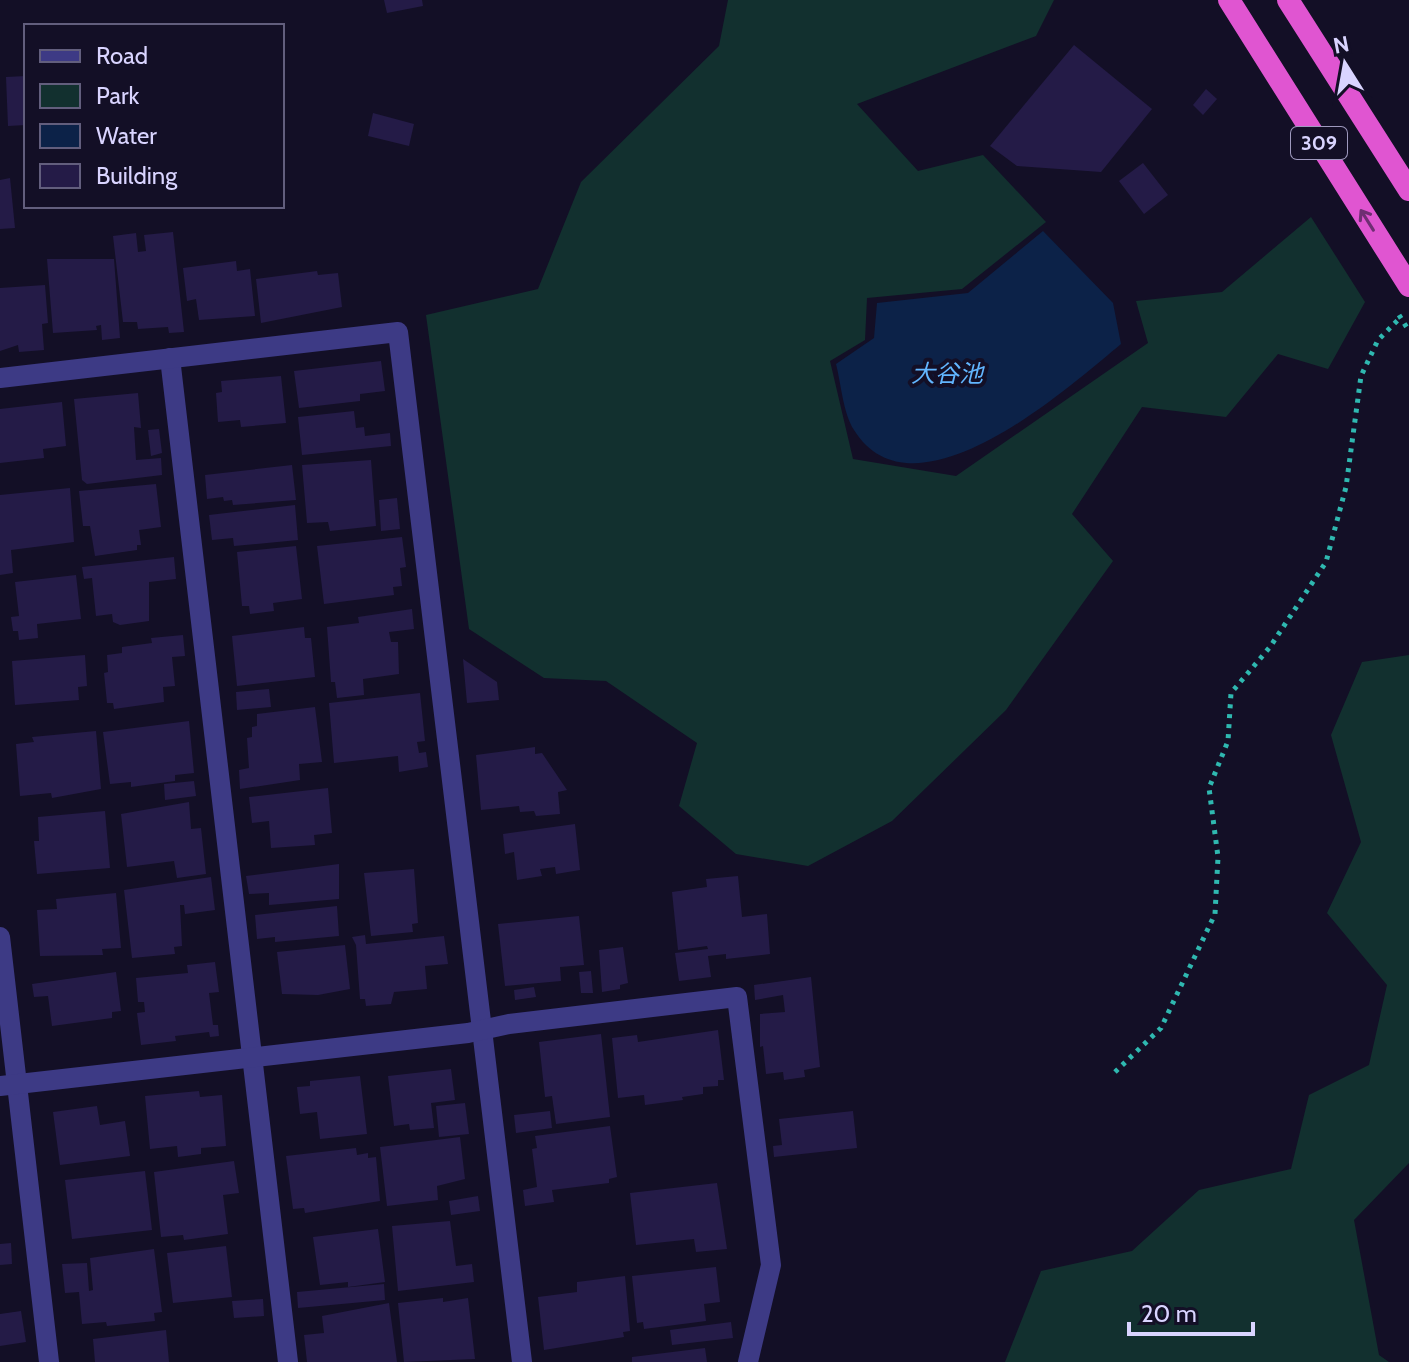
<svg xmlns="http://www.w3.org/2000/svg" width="1409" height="1362" viewBox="0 0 1409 1362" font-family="Cabin,'Noto Sans JP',sans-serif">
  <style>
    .green { fill: #12302f }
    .water { fill: #0c2248 }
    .building { fill: #241b47 }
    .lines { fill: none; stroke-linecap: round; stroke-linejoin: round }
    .path { stroke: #2fb8b0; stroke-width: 5; stroke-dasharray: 4 6; stroke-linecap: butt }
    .minor { stroke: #3d3a85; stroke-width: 20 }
    .trunk { stroke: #e055d1; stroke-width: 22 }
    .oneway { stroke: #6f2e73 }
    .labels { text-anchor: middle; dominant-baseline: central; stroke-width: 8; stroke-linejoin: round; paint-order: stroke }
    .shield { fill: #130f26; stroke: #9e99be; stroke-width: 2 }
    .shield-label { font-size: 20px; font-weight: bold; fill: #d9d4ff }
    .water-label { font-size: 24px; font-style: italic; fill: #62b6ff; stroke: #130f26 }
  </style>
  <rect width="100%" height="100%" fill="#130f26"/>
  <!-- green -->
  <g class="green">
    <path d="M728 0H1054L1036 36 857 104 918 171 983 155 1046 222 962 289 867 298 865 340 830 361 853 459 956 476 1148 343 1136 301 1222 292 1311 217 1365 302 1328 369 1278 354 1226 417 1142 407 1072 514 1113 561 1006 710 892 821 808 866 736 854 679 806 697 743 606 681 544 678 469 629 426 315 538 289 581 182 719 46Z"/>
    <path d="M1409 655V1163L1354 1220 1379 1355 1389 1362H1005L1041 1271 1132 1251 1199 1190 1291 1169 1309 1095 1369 1065 1387 985 1327 913 1361 842 1331 735 1362 662Z"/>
  </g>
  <!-- water -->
  <path class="water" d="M1043 231 1113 303 1121 344C1068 388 914 526 854 430 843 413 841 383 836 364L874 338 877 303 968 293Z"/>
  <!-- building -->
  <g class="building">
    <path d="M384 0H422L423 6 387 13Z"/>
    <path d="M1074 45 1152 109 1101 172 1017 166 990 146Z"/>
    <path d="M26 76V125L8 126 6 77Z"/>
    <path d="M1206 89 1217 99 1203 115 1193 105Z"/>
    <path d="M373 113 414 124 409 146 368 136Z"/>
    <path d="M1143 163 1168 195 1144 214 1119 181Z"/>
    <path d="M10 178 15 228 0 229V180Z"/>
    <path d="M173 232 184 332 169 333 168 327 138 329 137 322H123L113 236 136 233 138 252 146 251 144 235Z"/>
    <path d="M47 259H114L120 338 102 340 101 325 96 326 97 330 53 333Z"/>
    <path d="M236 261 237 271 250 269 255 316 199 320 196 299 187 301 183 268Z"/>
    <path d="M317 271 318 275 338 273 342 307 261 323 256 279Z"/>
    <path d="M45 285 48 323 42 324 44 350 19 352 18 345 0 351V288Z"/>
    <path d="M381 361 385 391 360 394V401L299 408 294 371Z"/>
    <path d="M281 376 286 423 241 427 240 420 218 422 216 393 222 392 221 381Z"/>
    <path d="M138 393 141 428 134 427 136 460 161 458 162 475 87 484 82 480 74 399Z"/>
    <path d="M62 402 66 446 43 449 44 458 0 463V409Z"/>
    <path d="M354 411 356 428 364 427 365 436 390 433 391 446 302 455 298 417Z"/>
    <path d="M159 429 162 453 151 456 148 430Z"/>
    <path d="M371 460 376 526 330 531 328 522 307 523 302 465Z"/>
    <path d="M292 465 296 500 233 505 232 500 224 501 223 497 207 499 205 475Z"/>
    <path d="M156 484 161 527 139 530 141 545H137V550L95 556 90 526H83L79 491Z"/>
    <path d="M70 488 74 542 11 550 13 573 0 575V495Z"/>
    <path d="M397 498 400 529 381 531 379 500Z"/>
    <path d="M295 505 298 540 234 546 233 538 212 540 209 515Z"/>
    <path d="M402 537 406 567 400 568 402 586 393 587 394 595 324 604 317 546Z"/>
    <path d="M296 546 302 599 273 603 274 611 250 614 249 606H242L237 552Z"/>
    <path d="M174 557 176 579 149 582V621L120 625 113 622 112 614 96 616 92 578 84 579 82 567Z"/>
    <path d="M76 575 81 619 37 624 38 638 19 640 18 631H13L11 617 19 616 15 582Z"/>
    <path d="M412 609 414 629 389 632 391 642H398L399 674 363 679 364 695 337 698 335 682H331L327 627 359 623 358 617Z"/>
    <path d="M304 627 305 638H311L315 677 237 686 232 636Z"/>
    <path d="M183 635 185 656 172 657 175 686 163 687 164 702 114 709 113 703H107L104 673 108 672 107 655 122 653V647L152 643 151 638Z"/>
    <path d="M85 655 87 686 78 687 79 700 15 705 12 661Z"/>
    <path d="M463 659 497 682 499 700 467 703Z"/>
    <path d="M269 689 271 707 237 710 236 692Z"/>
    <path d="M420 693 425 741 417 742 419 753 426 752 428 767 399 772 398 756 334 763 329 703Z"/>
    <path d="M315 707 322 762 299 764 300 780 240 789 239 770 249 768 247 738 252 737V727L257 726V714Z"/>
    <path d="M189 721 194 773 175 775V781L131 787V782L110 784 103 732Z"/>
    <path d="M96 731 101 789 52 798 51 793 20 796 16 744 34 742 32 737Z"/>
    <path d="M535 747V754L542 753 567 790 558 792 560 814 536 816 534 811 520 812 519 806 481 810 476 755Z"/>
    <path d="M194 781 196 796 165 800 164 784Z"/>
    <path d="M328 788 332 833 314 835 315 845 271 848 269 821 252 823 249 797Z"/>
    <path d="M189 802 191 829 201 828 206 874 177 878 174 861 127 867 121 814Z"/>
    <path d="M105 811 110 868 37 874 34 841H39L38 817Z"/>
    <path d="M575 824 580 870 556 874 555 867 540 869 542 876 517 880 514 852 505 854 503 834Z"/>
    <path d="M339 864V899L269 905V893L249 894 246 876Z"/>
    <path d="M414 869 418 923 412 924 413 932 371 936 364 873Z"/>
    <path d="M738 876 742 917 767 914 770 954 726 959V954L708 956 711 977 679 981 675 953 708 949 707 946 678 950 672 892 707 887 706 879Z"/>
    <path d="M211 877 215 910 185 914 184 905H180L182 946 174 947 175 954 132 958 124 890Z"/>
    <path d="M116 893 121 948 102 949 103 955 40 956 37 910 57 909 56 899Z"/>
    <path d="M337 906 339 936 275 942V937L257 939 255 915Z"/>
    <path d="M579 916 584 965 560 967 561 981 505 986 498 924Z"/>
    <path d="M365 935 366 944 444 936 448 964 425 966 427 989 394 992 391 1004 366 1006 365 999H360L356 945 352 937Z"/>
    <path d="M345 945 350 989 318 995 282 994 277 952Z"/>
    <path d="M623 947 628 983 620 985V989L602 992 599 950Z"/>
    <path d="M215 962 219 992 209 993 213 1025H218L219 1036 210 1037 209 1032 175 1036 176 1041 141 1045 137 1013 145 1012 144 1002H138L136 978 188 973 187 965Z"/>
    <path d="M591 971 593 993H581L579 972Z"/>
    <path d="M116 972 121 1011 112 1012V1018L52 1026 48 996 34 997 32 984Z"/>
    <path d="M811 977 820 1067 804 1070 805 1077 784 1080 783 1072 766 1074 763 1046 760 1047V1014L785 1012 783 995 755 1000 754 985Z"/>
    <path d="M534 987 536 997 515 1000 514 990Z"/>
    <path d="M718 1030 724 1080H718V1086L703 1087V1094L682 1097 683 1100 645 1105 644 1095 618 1098 612 1038 637 1035 638 1042Z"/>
    <path d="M601 1034 610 1117 556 1124 552 1096 545 1097 539 1042Z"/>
    <path d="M451 1069 455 1100 431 1103 434 1128 410 1130 409 1124 394 1126 388 1076Z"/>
    <path d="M360 1076 367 1134 320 1139 317 1112 300 1114 297 1087 310 1086V1081Z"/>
    <path d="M199 1091 200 1097 222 1095 226 1146 201 1148V1154L178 1157 177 1146 150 1149 145 1096Z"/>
    <path d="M465 1103 469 1134 439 1137 436 1106Z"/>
    <path d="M97 1106 100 1125 125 1121 130 1156 60 1165 53 1112Z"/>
    <path d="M550 1111 552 1128 516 1133 514 1115Z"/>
    <path d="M853 1111 857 1148 774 1157 773 1146 782 1145 779 1119Z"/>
    <path d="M610 1126 617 1177 609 1179V1183L552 1190 554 1202 525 1206 523 1190 537 1187 532 1149 537 1148 535 1136Z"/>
    <path d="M460 1137 465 1179 437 1186 438 1200 387 1206 380 1147Z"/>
    <path d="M356 1148 357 1155 368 1153V1158L376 1157 380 1201 305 1213 304 1208 293 1209 286 1156Z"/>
    <path d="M234 1161 239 1193 223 1195 228 1234 184 1240 183 1235 161 1237 154 1172Z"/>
    <path d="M145 1171 152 1230 72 1239 65 1180Z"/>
    <path d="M717 1183 727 1249 696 1252 694 1239 636 1245 630 1193Z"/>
    <path d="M478 1196 480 1211 451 1215 449 1201Z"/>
    <path d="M450 1221 456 1266 472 1264 474 1282 398 1291 392 1226Z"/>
    <path d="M378 1229 385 1282 348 1287V1282L320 1285 313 1237Z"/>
    <path d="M11 1243 12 1264 0 1265V1244Z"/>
    <path d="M226 1246 232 1297 173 1303 167 1253Z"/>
    <path d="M154 1249 162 1312 154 1313 155 1321 107 1326 106 1322 82 1324 79 1292 65 1293 62 1264 87 1263 89 1291 93 1290 90 1258Z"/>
    <path d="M716 1267 720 1302 704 1304 706 1321 644 1329 643 1322 637 1323 632 1276Z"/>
    <path d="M625 1276 630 1331 623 1332 624 1337 544 1350 538 1297 577 1292V1282Z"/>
    <path d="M384 1284 385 1300 298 1308 297 1292Z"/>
    <path d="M443 1298V1302L468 1298 475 1359 404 1362 398 1303Z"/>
    <path d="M263 1299 264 1316 234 1318 232 1301Z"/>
    <path d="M389 1303 397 1362H307L304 1335 324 1333 322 1316Z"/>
    <path d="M21 1311 26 1342 0 1346V1314Z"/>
    <path d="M731 1322 733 1338 672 1345 670 1330Z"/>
    <path d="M166 1330 169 1362H95L93 1339Z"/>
    <path d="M705 1348 707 1362H632V1357Z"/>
  </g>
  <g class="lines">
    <!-- path -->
    <g class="path">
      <path d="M1399 315 1409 331"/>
      <path d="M1115 1072 1161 1028 1215 914 1218 857 1209 788 1228 741 1231 693 1270 647 1326 562 1346 487 1361 376 1378 340 1401 317"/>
    </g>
    <!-- minor -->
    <g class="minor">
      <path d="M170 358 288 1362"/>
      <path d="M0 378 398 332 522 1362"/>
      <path d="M0 937 49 1362"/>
      <path d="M0 1086 468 1033 509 1024 737 997 771 1265 748 1362"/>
    </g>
    <!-- trunk -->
    <g class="trunk">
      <path d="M1229 0 1409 286"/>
      <path d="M1288 0 1409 190"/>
    </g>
  </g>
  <!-- one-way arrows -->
  <defs><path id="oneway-shaft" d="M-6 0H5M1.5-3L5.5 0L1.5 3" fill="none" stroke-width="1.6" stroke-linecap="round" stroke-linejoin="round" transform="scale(2)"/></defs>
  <use class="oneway" href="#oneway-shaft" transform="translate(1367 220) rotate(-122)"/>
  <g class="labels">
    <!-- shield labels -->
    <rect class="shield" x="1291" y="127" width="56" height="32" rx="6"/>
    <g class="shield-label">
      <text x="1319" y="143">309</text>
    </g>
    <!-- water labels -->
    <g class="water-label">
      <text x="947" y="373">大谷池</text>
    </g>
  </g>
  <!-- legend -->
  <rect x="24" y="24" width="260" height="184" fill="#130f26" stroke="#625e7d" stroke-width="2"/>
  <rect x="40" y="50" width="40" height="12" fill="#3d3a85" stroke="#625e7d" stroke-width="2"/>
  <text x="96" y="64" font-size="24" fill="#d9d4ff">Road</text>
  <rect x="40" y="84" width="40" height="24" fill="#12302f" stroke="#625e7d" stroke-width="2"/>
  <text x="96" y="104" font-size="24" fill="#d9d4ff">Park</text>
  <rect x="40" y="124" width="40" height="24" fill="#0c2248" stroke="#625e7d" stroke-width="2"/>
  <text x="96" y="144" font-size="24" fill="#d9d4ff">Water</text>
  <rect x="40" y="164" width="40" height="24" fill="#241b47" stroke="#625e7d" stroke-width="2"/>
  <text x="96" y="184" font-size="24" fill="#d9d4ff">Building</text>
  <!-- north arrow -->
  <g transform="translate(1345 64) rotate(349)" stroke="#130f26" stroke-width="6" paint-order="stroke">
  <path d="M0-6L14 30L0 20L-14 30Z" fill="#d9d4ff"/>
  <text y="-12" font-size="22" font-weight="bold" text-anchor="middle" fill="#d9d4ff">N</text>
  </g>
  <!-- scale -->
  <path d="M1129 1322v12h124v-12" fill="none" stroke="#d9d4ff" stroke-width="4"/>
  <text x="1141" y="1322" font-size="24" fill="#d9d4ff" stroke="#130f26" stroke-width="6" paint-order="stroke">20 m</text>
</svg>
